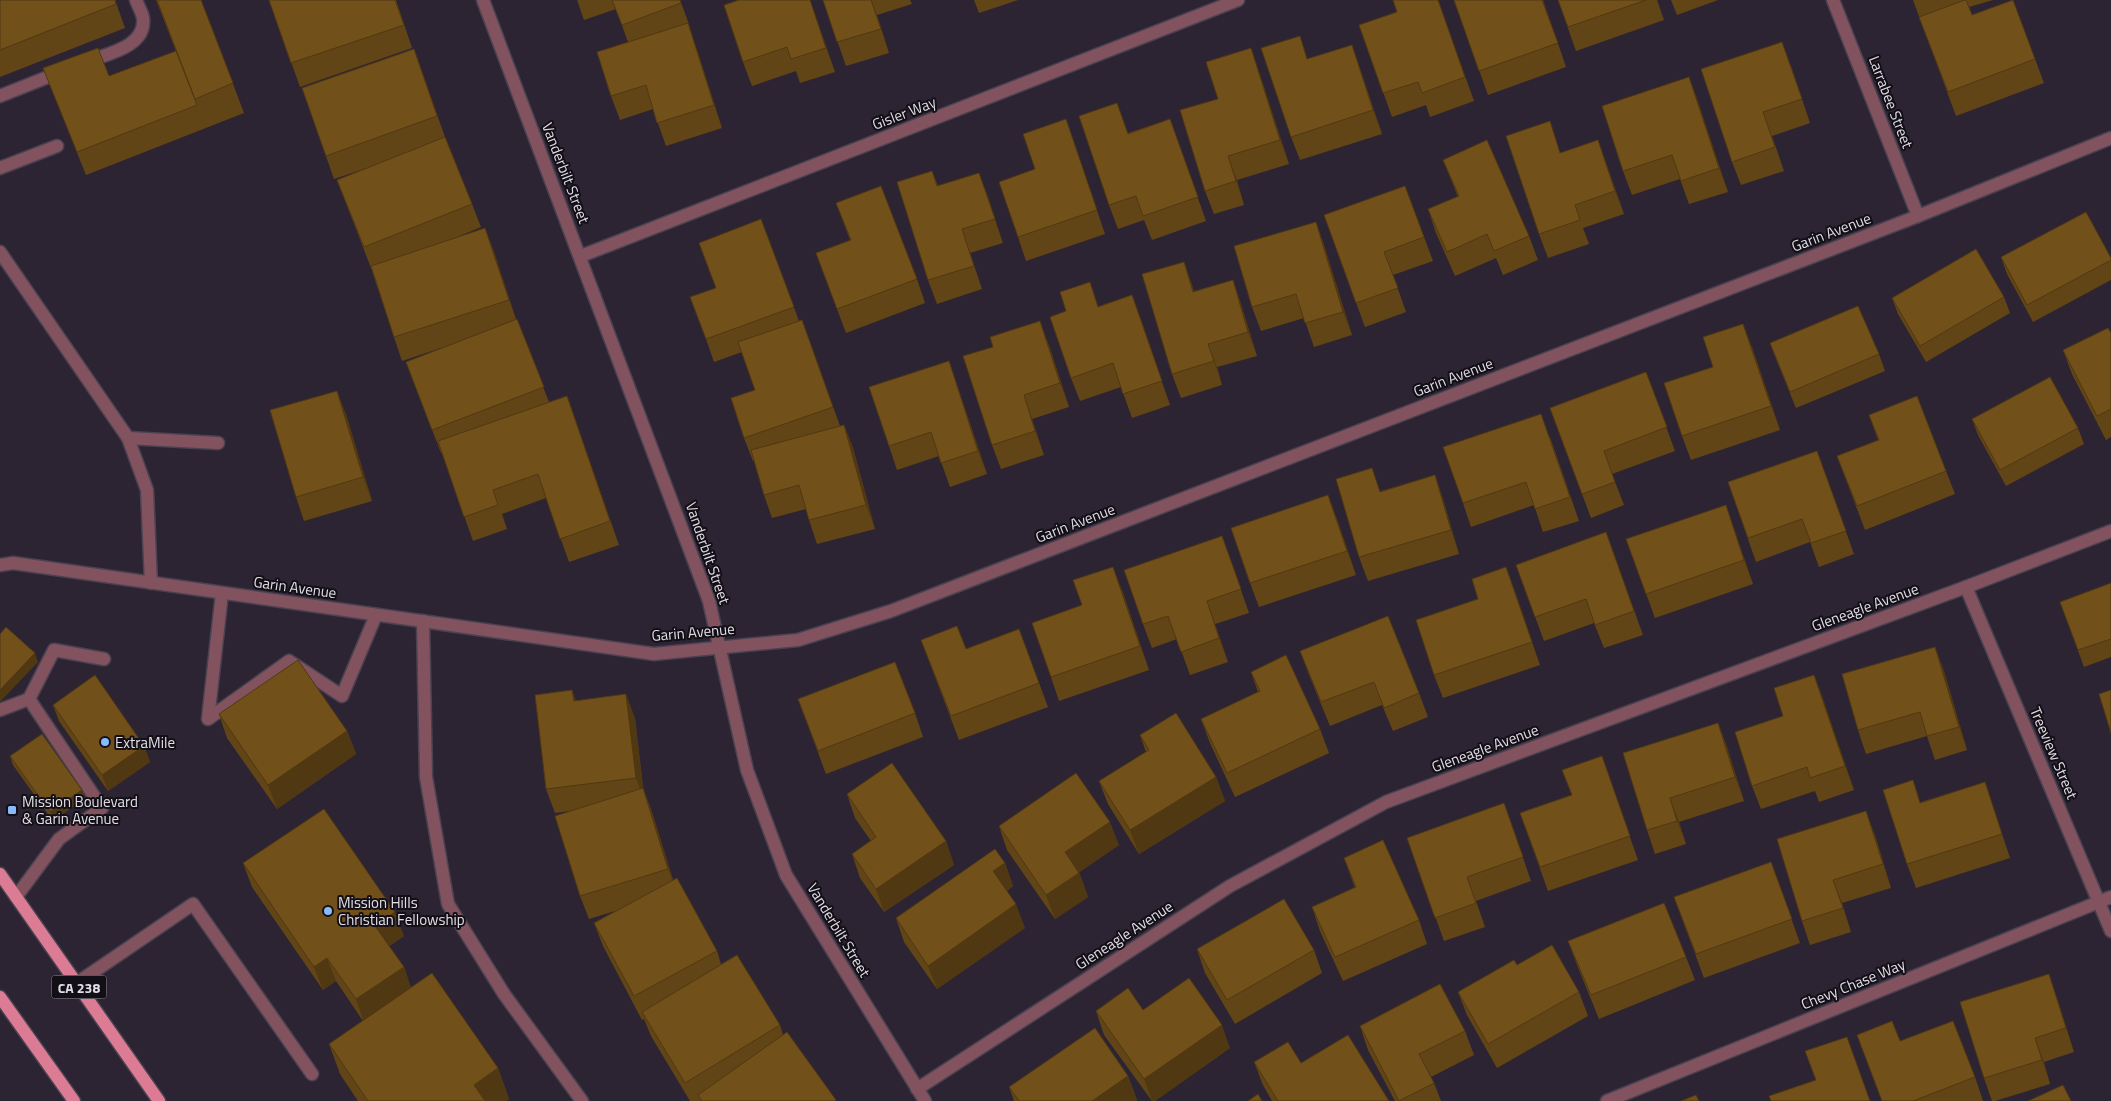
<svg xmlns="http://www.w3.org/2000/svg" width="2111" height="1101" viewBox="0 0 2111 1101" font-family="'Titillium Web',sans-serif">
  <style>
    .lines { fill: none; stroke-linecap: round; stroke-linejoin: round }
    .lane-casing { stroke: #4a4250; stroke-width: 15 }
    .street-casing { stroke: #4a4250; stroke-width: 15 }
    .primary-casing { stroke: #4a4250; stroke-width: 15 }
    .lane { stroke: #82535e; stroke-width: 12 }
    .street { stroke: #82535e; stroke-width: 12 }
    .primary { stroke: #db7c94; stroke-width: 12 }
    .wall { fill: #624516 }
    .shaded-wall { fill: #503812 }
    .building { fill: #72501a; stroke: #503812 }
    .poi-dot { fill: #87bbfc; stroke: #130f16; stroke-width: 2 }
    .labels { text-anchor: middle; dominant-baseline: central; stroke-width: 4; stroke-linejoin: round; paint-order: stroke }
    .shield { fill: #130f16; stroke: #a49fa8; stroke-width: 1 }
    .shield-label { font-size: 14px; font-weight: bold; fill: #e2dde7 }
    .street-label { font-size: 15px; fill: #e2dde7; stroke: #130f16 }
    .poi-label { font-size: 15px; fill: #e2dde7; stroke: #130f16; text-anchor: start }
  </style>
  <rect width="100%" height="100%" fill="#2d2433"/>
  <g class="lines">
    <defs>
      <g id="lane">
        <path d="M86 62C106 54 147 47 143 18 142 12 138 6 136 0"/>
        <path d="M0 96 63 71"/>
        <path d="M0 168 57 146"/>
        <path d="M0 252 128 438 147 490 151 583"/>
        <path d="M128 438 218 443"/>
        <path d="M222 593 208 719 289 661 342 696 376 615"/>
        <path d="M423 621 426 777 448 904 504 994 582 1101"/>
        <path d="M0 710 29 699"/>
        <path d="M16 897 59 839 102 808 29 699 54 650 104 659"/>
        <path d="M77 983 193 904 312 1074"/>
      </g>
      <g id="street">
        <path d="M483 0 709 601 747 770 786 875 925 1101"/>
        <path d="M1833 0 1918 216"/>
        <path d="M581 256 1238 0"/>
        <path d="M0 565 13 563 654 654 798 640 891 611 1918 216 2111 138"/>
        <path d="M1966 587 2111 931"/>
        <path d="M917 1089 1230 886 1386 802 1966 587 2111 531"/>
        <path d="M1607 1101 2111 897"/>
      </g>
      <g id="primary">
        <path d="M0 874 159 1101"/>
        <path d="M0 997 74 1101"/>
      </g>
    </defs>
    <!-- lane casing -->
    <use href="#lane" class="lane-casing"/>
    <!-- street casing -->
    <use href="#street" class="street-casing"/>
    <!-- primary casing -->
    <use href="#primary" class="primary-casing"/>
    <!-- lane -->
    <use href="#lane" class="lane"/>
    <!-- street -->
    <use href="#street" class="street"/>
    <!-- primary -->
    <use href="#primary" class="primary"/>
  </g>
  <!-- wall -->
  <g class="wall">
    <path d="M0 0H115L125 28 0 77Z"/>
    <path d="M156 0H201L244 113 86 175 43 68 109 76 176 51Z"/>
    <path d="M269 0H396L412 48 300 87Z"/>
    <path d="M577 0H680L690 27H689L696 47 722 128 666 146 653 109 620 120 611 96 628 42 616 9 584 20Z"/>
    <path d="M810 0 835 72 800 83 796 71 752 86 743 62Z"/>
    <path d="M823 0H910L912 4 877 15 889 53 846 66Z"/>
    <path d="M974 0H1018L979 13Z"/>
    <path d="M1438 0 1474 101 1430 117 1426 105 1392 117 1359 25Z"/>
    <path d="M1454 0H1543L1566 67 1488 95Z"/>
    <path d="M1558 0H1657L1664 20 1576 51Z"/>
    <path d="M1671 0H1718L1677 15Z"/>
    <path d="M1913 0H1993L1969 7 1972 15 2035 59 2044 83 1956 116Z"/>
    <path d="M1352 45 1382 134 1300 160 1291 137 1308 59Z"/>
    <path d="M414 49 445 137 472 204 481 227 448 241 485 228 494 252 516 319 549 402 567 396 619 545 569 562 546 498 502 514 507 529 473 541 442 453H441L406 362 444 347 402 361 371 268 337 180 373 166 334 179 302 88Z"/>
    <path d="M1791 66 1810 123 1772 136 1784 171 1741 185 1732 162Z"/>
    <path d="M1259 72 1289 164 1237 180 1244 205 1214 214 1205 191 1218 99Z"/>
    <path d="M1689 77 1728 192 1689 204 1680 179 1632 195 1623 171Z"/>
    <path d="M1066 119 1105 234 1026 261 1018 237 1035 169Z"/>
    <path d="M1170 119 1206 221 1152 240 1144 220 1118 229 1109 205 1128 133Z"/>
    <path d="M1598 140 1624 214 1583 228 1589 244 1548 258 1539 234 1561 153Z"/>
    <path d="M1443 160 1529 236 1538 260 1503 275 1496 258 1455 276 1436 233 1428 209 1458 197Z"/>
    <path d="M932 171 938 186 979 173 1003 243 970 253 982 289 937 304 928 280Z"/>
    <path d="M1405 186 1433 261 1393 275 1406 312 1365 327 1324 215Z"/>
    <path d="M836 203 917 279 925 303 846 333 816 253 850 240Z"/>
    <path d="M761 219 799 321 802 320 840 426 844 425 853 448 875 529 817 544 809 520 806 509 772 518 764 495 754 461H753L744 438 755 390 742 352 714 362 706 339 715 288Z"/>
    <path d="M1316 222 1324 245 1352 335 1314 347 1304 318 1261 331 1252 307Z"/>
    <path d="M2001 257 2111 258V280L2033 322 2007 274Z"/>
    <path d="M1184 262 1194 291 1233 280 1241 304 1257 356 1217 367 1222 385 1181 398 1172 374Z"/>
    <path d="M1132 295 1170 405 1132 418 1121 387 1080 401 1071 378 1099 306Z"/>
    <path d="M2004 297 2010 313 1926 362 1898 314 1892 298Z"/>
    <path d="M2111 333V437L2106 440 2072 374 2063 350Z"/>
    <path d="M1770 343 1879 354 1885 371 1796 408 1776 359Z"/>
    <path d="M1049 345 1069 407 1032 419 1044 455 1001 469 992 445Z"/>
    <path d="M1752 347 1780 430 1691 460 1682 436 1713 367Z"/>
    <path d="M949 361 987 474 950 487 939 456 897 470 889 446Z"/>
    <path d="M1646 372 1675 451 1612 474 1624 505 1591 518 1550 408Z"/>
    <path d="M346 414 372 501 304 521 296 497Z"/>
    <path d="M1869 415 1946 471 1955 494 1865 530 1837 456 1878 440Z"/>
    <path d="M1972 419 2078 428 2084 444 2006 486 1978 435Z"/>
    <path d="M1550 437 1579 521 1543 532 1534 505 1471 527 1463 503Z"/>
    <path d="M1817 451 1854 554 1819 567 1810 542 1756 562 1728 482Z"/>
    <path d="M1435 475 1443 499 1459 554 1368 581 1359 557 1381 491Z"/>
    <path d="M1337 519 1356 575 1259 607 1250 583Z"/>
    <path d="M1734 529 1753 584 1655 618 1626 539Z"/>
    <path d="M1606 532 1643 635 1604 648 1594 623 1544 641 1516 565Z"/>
    <path d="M1222 536 1249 613 1215 624 1228 662 1190 675 1177 639 1152 648 1143 624Z"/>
    <path d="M1506 567 1540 665 1443 698 1434 675 1478 599Z"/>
    <path d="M2111 583V657L2084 667 2060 602Z"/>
    <path d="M1122 590 1149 670 1059 701 1051 677 1082 605Z"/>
    <path d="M1019 629 1048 707 959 740 921 640 966 649Z"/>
    <path d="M1935 647 1944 671 1967 750 1935 760 1927 736 1866 754 1858 730Z"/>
    <path d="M1300 651 1419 693 1428 717 1393 731 1382 705 1330 726 1309 675Z"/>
    <path d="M1251 672 1320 729 1329 753 1235 797 1210 743 1201 719 1258 692Z"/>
    <path d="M1814 675 1854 790 1819 802 1815 791 1761 809 1752 786 1783 716Z"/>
    <path d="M798 699 915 713 923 737 826 774Z"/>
    <path d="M576 701 635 718 643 788 652 812 673 880 717 951 721 964 780 1025 783 1035 836 1101H690L651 1036 644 1019 642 1020 603 946 594 923 615 911 589 919 580 896 570 811 555 813 546 789Z"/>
    <path d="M53 705 144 746 150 762 108 791 59 721Z"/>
    <path d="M219 714 347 731 356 754 277 809 227 738Z"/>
    <path d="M1718 723 1727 747 1744 801 1679 822 1686 844 1655 854 1647 830Z"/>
    <path d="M1140 735 1216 777 1225 801 1139 854 1108 804 1099 781 1146 752Z"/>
    <path d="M10 756 85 798 53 821 13 765Z"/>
    <path d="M1610 780 1638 860 1548 891 1520 813 1571 795Z"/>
    <path d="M1985 782 2010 858 1916 888 1907 864 1921 802Z"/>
    <path d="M847 794 946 841 954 865 884 912 860 878 852 854 871 841 855 818Z"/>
    <path d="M1504 803 1531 881 1476 901 1485 927 1444 941 1407 838Z"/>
    <path d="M999 826 1119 845 1079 872 1088 897 1055 919 1007 850Z"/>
    <path d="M1875 835 1891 888 1842 903 1851 932 1810 945 1802 921 1777 839Z"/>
    <path d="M1344 858 1419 920 1427 944 1343 981 1320 931 1312 907 1355 888Z"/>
    <path d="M1771 862 1800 943 1704 978 1674 897Z"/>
    <path d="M243 863 404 936 389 946 404 967 411 988 498 1068 509 1099 506 1101H358L340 1074 329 1044 363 1021 336 981 323 990 252 887Z"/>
    <path d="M1005 863 1013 886 1007 891 1025 928 937 989 904 942 896 918Z"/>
    <path d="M1568 941 1686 957 1695 980 1599 1019 1577 965Z"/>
    <path d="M1197 949 1314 950 1322 973 1235 1024 1205 973Z"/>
    <path d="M1517 965 1579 992 1588 1016 1497 1068 1467 1015 1458 992Z"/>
    <path d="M2057 998 2074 1052 2044 1062 2050 1084 1995 1101H1992L1984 1078Z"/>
    <path d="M1096 1011 1230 1048 1155 1101H1152L1104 1035Z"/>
    <path d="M1360 1026 1465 1031 1474 1055 1431 1077 1434 1083 1441 1101H1395L1368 1050Z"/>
    <path d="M1857 1035 1900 1041 1975 1077 1983 1101H1882Z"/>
    <path d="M1254 1062 1301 1063 1389 1101H1272L1263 1085Z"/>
    <path d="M1128 1076 1137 1100 1136 1101H1014L1009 1087Z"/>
  </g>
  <!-- shaded-wall -->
  <g class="shaded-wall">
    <path d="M810 0 835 72 826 48Z"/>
    <path d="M871 0 877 15 889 53 881 29Z"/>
    <path d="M688 23 696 47 722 128 714 105Z"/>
    <path d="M1782 42 1791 66 1810 123 1802 99Z"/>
    <path d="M1352 45 1360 69 1382 134 1373 110Z"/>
    <path d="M1251 48 1259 72 1289 164 1280 140Z"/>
    <path d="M1689 77 1698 101 1728 192 1719 168Z"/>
    <path d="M1066 119 1074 143 1105 234 1097 210Z"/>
    <path d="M1598 140 1606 164 1624 214 1615 191Z"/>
    <path d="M1228 156 1237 180 1244 205 1236 181Z"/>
    <path d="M979 173 988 196 1003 243 995 219Z"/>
    <path d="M1316 222 1324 245 1352 335 1343 312Z"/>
    <path d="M485 228 494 252 517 323 509 300Z"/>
    <path d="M1184 262 1192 285 1202 315 1193 292Z"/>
    <path d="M1233 280 1241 304 1257 356 1248 332Z"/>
    <path d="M1132 295 1141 319 1170 405 1162 381Z"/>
    <path d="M1040 321 1049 345 1069 407 1060 383Z"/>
    <path d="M1743 324 1752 347 1780 430 1771 406Z"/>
    <path d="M1208 344 1217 367 1222 385 1214 361Z"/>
    <path d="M949 361 957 385 987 474 978 451Z"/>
    <path d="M337 391 346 414 372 501 363 477Z"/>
    <path d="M1024 395 1044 455 1035 431Z"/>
    <path d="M844 425 853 448 875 529 866 505Z"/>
    <path d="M1435 475 1443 499 1459 554 1451 530Z"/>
    <path d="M1328 495 1337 519 1356 575 1347 551Z"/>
    <path d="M1726 505 1734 529 1753 584 1744 560Z"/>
    <path d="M1113 567 1122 590 1149 670 1140 646Z"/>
    <path d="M1506 567 1515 591 1540 665 1532 642Z"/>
    <path d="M1207 601 1215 624 1228 662 1219 638Z"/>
    <path d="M1935 647 1944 671 1967 750 1959 727Z"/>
    <path d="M35 653 38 662 0 702V690Z"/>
    <path d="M1814 675 1823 698 1854 790 1845 766Z"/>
    <path d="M572 690 581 714 574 701Z"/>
    <path d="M626 694 635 718 645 802 636 778Z"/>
    <path d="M1718 723 1727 747 1744 801 1735 777Z"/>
    <path d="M347 731 356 754 277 809 268 785Z"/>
    <path d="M144 746 150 762 108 791 102 775Z"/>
    <path d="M1216 777 1225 801 1139 854 1130 830Z"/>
    <path d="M643 788 652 812 677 892 668 869Z"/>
    <path d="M82 790 85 798 53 821 50 812Z"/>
    <path d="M1670 798 1679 822 1686 844 1677 821Z"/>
    <path d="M1866 811 1875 835 1891 888 1883 864Z"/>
    <path d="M1110 822 1119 845 1074 876 1065 852Z"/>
    <path d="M946 841 954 865 884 912 876 889Z"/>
    <path d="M1005 863 1013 886 1001 895 993 871Z"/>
    <path d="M1079 873 1088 897 1055 919 1046 895Z"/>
    <path d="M1833 880 1842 903 1851 932 1843 908Z"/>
    <path d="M1016 904 1025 928 937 989 928 966Z"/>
    <path d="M395 912 404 936 384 950 375 926Z"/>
    <path d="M327 958 336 981 323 990 314 967Z"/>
    <path d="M404 967 412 991 364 1023 356 999Z"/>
    <path d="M2049 974 2057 998 2074 1052 2066 1028Z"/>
    <path d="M1222 1025 1230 1048 1155 1101H1152L1144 1079Z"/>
    <path d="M2035 1038 2044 1062 2050 1084 2042 1060Z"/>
    <path d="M498 1068 509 1099 506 1101H480L474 1085Z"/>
    <path d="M1128 1076 1137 1100 1136 1101H1092Z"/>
  </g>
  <!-- building -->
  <g class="building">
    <path d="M0 0H115L116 4 0 50Z"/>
    <path d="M157 0H201L233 83 195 99Z"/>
    <path d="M269 0H395L404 25 291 63Z"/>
    <path d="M612 0H680L681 3 622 25Z"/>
    <path d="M739 0H810L826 48 791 59 787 47 743 62 724 5Z"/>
    <path d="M823 0H871L881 29 837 42Z"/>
    <path d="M1393 0H1438L1465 77 1422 93 1418 82 1383 93 1359 25 1397 12Z"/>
    <path d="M1454 0H1542L1558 43 1479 71Z"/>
    <path d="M1558 0H1646L1568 27Z"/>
    <path d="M1965 0H1966L1972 15 2013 0 2035 59 1948 92 1919 17Z"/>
    <path d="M688 23 714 105 657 123 646 85 611 96 597 52Z"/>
    <path d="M1300 36 1307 59 1352 45 1373 110 1291 137 1261 48Z"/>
    <path d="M1782 42 1802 99 1763 112 1775 147 1732 162 1701 69Z"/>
    <path d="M98 48 109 76 176 51 197 105 77 152 43 68Z"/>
    <path d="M1251 48 1280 140 1228 156 1236 181 1205 191 1180 110 1218 99 1206 62Z"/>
    <path d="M414 49 437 116 326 156 302 88Z"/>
    <path d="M1689 77 1719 168 1681 181 1672 155 1623 171 1602 106Z"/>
    <path d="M1117 103 1128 134 1170 119 1198 197 1143 216 1136 196 1109 205 1079 116Z"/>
    <path d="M1066 119 1097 210 1018 237 999 182 1035 169 1023 134Z"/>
    <path d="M1550 121 1560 153 1598 140 1615 191 1575 205 1580 220 1539 234 1506 136Z"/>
    <path d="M445 137 472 204 364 247 337 180Z"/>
    <path d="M1487 140 1529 236 1494 251 1487 234 1447 252 1428 209 1459 196 1443 160Z"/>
    <path d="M932 171 937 186 979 173 995 219 962 229 974 266 928 280 897 182Z"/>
    <path d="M881 186 917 279 837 309 816 253 851 240 836 203Z"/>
    <path d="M1405 186 1424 237 1384 252 1398 288 1356 303 1324 215Z"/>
    <path d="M2086 212 2111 258V260L2027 305 2001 257Z"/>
    <path d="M761 219 794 307 706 339 690 297 716 288 699 243Z"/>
    <path d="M1316 222 1343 312 1305 323 1296 294 1252 307 1234 246Z"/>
    <path d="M485 228 509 300 394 337 371 266Z"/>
    <path d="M1976 249 2004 297 1920 346 1892 298Z"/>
    <path d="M1184 262 1193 292 1233 280 1248 332 1208 344 1214 361 1172 374 1142 274Z"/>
    <path d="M1090 282 1098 307 1132 295 1162 381 1123 394 1113 363 1071 378 1050 317 1066 311 1060 292Z"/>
    <path d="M1858 306 1879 354 1790 392 1770 343Z"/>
    <path d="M517 319 544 387 432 430 406 362Z"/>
    <path d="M802 320 833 407 744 438 731 398 755 390 738 342Z"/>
    <path d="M1040 321 1060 383 1024 395 1035 431 992 445 963 356 993 347 990 337Z"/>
    <path d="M1743 324 1771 406 1682 436 1664 383 1713 367 1703 337Z"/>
    <path d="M2108 328 2111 333V409L2097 416 2063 350Z"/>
    <path d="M949 361 978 451 941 463 931 432 889 446 869 387Z"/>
    <path d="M1646 372 1667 427 1604 451 1615 482 1582 494 1550 408Z"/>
    <path d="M2050 377 2078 428 2000 470 1972 419Z"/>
    <path d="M337 391 363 477 296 497 270 410Z"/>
    <path d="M567 396 610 521 560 539 538 474 493 490 498 505 464 517 438 441Z"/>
    <path d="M1917 396 1946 471 1857 506 1837 456 1879 440 1869 415Z"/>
    <path d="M1541 414 1570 497 1535 509 1526 482 1463 503 1443 447Z"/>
    <path d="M844 425 866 505 809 520 799 485 764 495 751 450Z"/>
    <path d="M1817 451 1846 531 1811 543 1802 519 1748 538 1728 482Z"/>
    <path d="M1372 468 1380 492 1435 475 1451 530 1359 557 1336 479Z"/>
    <path d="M1328 495 1347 551 1250 583 1231 528Z"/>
    <path d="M1726 505 1744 560 1646 594 1626 539Z"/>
    <path d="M1606 532 1634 611 1595 625 1586 599 1535 617 1516 565Z"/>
    <path d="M1222 536 1241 589 1207 601 1219 638 1181 652 1168 616 1143 624 1124 570Z"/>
    <path d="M1113 567 1140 646 1051 677 1032 623 1082 605 1073 580Z"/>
    <path d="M1506 567 1532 642 1434 675 1416 620 1478 599 1472 579Z"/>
    <path d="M2111 583V639L2078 650 2060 602Z"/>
    <path d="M1388 616 1419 693 1384 708 1374 682 1321 702 1300 651Z"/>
    <path d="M957 626 966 649 1019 629 1039 683 951 716 921 640Z"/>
    <path d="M6 627 35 653 0 690V634Z"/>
    <path d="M1935 647 1959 727 1927 736 1920 712 1858 730 1842 674Z"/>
    <path d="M1286 655 1320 729 1227 773 1201 719 1260 691 1251 672Z"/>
    <path d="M298 660 347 731 268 785 219 714Z"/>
    <path d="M895 662 915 713 818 751 798 699Z"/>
    <path d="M95 675 144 746 102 775 53 705Z"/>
    <path d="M1814 675 1845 766 1810 778 1807 767 1752 786 1735 732 1783 716 1774 688Z"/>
    <path d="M572 690 574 701 626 694 636 778 546 789 535 695Z"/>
    <path d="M2111 690V733L2099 694Z"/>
    <path d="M1176 713 1216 777 1130 830 1099 781 1149 750 1140 735Z"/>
    <path d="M1718 723 1735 777 1670 798 1677 821 1647 830 1623 753Z"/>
    <path d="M42 734 82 790 50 812 10 756Z"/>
    <path d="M1602 756 1630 836 1540 867 1520 813 1572 795 1562 770Z"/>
    <path d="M892 763 946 841 876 889 852 854 876 837 847 794Z"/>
    <path d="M1076 773 1110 822 1065 852 1079 873 1046 895 999 826Z"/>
    <path d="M1913 780 1920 803 1985 782 2002 834 1907 864 1883 790Z"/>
    <path d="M643 788 668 869 580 896 555 816Z"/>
    <path d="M1504 803 1523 857 1467 877 1476 903 1435 918 1407 838Z"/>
    <path d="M324 809 395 912 375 926 404 967 356 999 327 958 314 967 243 863Z"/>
    <path d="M1866 811 1883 864 1833 880 1843 908 1802 921 1777 839Z"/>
    <path d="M1383 840 1419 920 1335 957 1312 907 1356 887 1344 858Z"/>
    <path d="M995 849 1005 863 993 871 1016 904 928 966 896 918Z"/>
    <path d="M1771 862 1792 919 1696 954 1674 897Z"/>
    <path d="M677 878 717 951 634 996 594 923Z"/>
    <path d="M1284 899 1314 950 1227 1000 1197 949Z"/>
    <path d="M1664 903 1686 957 1591 995 1568 941Z"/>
    <path d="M1552 945 1579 992 1488 1044 1458 992 1514 960 1517 965Z"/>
    <path d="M737 955 780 1025 685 1083 642 1012Z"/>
    <path d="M432 973 498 1068 474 1085 485 1101H368L329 1044Z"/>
    <path d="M2049 974 2066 1028 2035 1038 2042 1060 1984 1078 1960 1002Z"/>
    <path d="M1189 978 1222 1025 1144 1079 1096 1011 1128 988 1143 1010Z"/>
    <path d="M1440 984 1465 1031 1419 1054 1434 1083 1399 1101 1360 1026Z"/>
    <path d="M1892 1021 1900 1041 1953 1021 1975 1077 1913 1101H1882L1857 1035Z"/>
    <path d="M1095 1028 1128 1076 1092 1101H1019L1009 1087Z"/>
    <path d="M787 1032 836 1100 834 1101H702L698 1095Z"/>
    <path d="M1348 1035 1389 1101H1278L1254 1062 1288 1042 1301 1063Z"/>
    <path d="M1847 1037 1870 1101H1771L1769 1096 1816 1080 1805 1051Z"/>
    <path d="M2063 1085 2071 1101H2028Z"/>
    <path d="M1258 1094 1262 1101H1248Z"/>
    <path d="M1696 1095 1699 1101H1681Z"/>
  </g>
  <!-- markers -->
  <g class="poi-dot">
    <circle cx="105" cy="742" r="5"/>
    <rect x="7" y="805" width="10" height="10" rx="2.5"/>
    <circle cx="328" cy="911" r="5"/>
  </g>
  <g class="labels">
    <!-- shield labels -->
    <rect class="shield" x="51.5" y="975.5" width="55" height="23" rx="4"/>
    <g class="shield-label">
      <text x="79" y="987">CA 238</text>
    </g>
    <!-- street labels -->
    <g class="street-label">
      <text transform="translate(1891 102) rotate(69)">Larrabee Street</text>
      <text transform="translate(904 113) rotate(-21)">Gisler Way</text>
      <text transform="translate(566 173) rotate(69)">Vanderbilt Street</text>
      <text transform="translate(1831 232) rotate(-21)">Garin Avenue</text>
      <text transform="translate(1453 377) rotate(-21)">Garin Avenue</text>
      <text transform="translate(1075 523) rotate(-21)">Garin Avenue</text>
      <text transform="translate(708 553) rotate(71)">Vanderbilt Street</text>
      <text transform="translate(295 587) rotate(8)">Garin Avenue</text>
      <text transform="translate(1865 607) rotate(-20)">Gleneagle Avenue</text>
      <text transform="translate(693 632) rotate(-5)">Garin Avenue</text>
      <text transform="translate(1485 748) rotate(-20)">Gleneagle Avenue</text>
      <text transform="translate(2054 753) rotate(67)">Treeview Street</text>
      <text transform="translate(839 930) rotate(59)">Vanderbilt Street</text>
      <text transform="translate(1124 935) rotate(-33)">Gleneagle Avenue</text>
      <text transform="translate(1853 984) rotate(-22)">Chevy Chase Way</text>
    </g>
    <!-- poi labels -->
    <g class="poi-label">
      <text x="115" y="742">ExtraMile</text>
      <text x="22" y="801">Mission Boulevard<tspan x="22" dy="17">&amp; Garin Avenue</tspan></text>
      <text x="338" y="902">Mission Hills<tspan x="338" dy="17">Christian Fellowship</tspan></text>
    </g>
  </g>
</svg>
